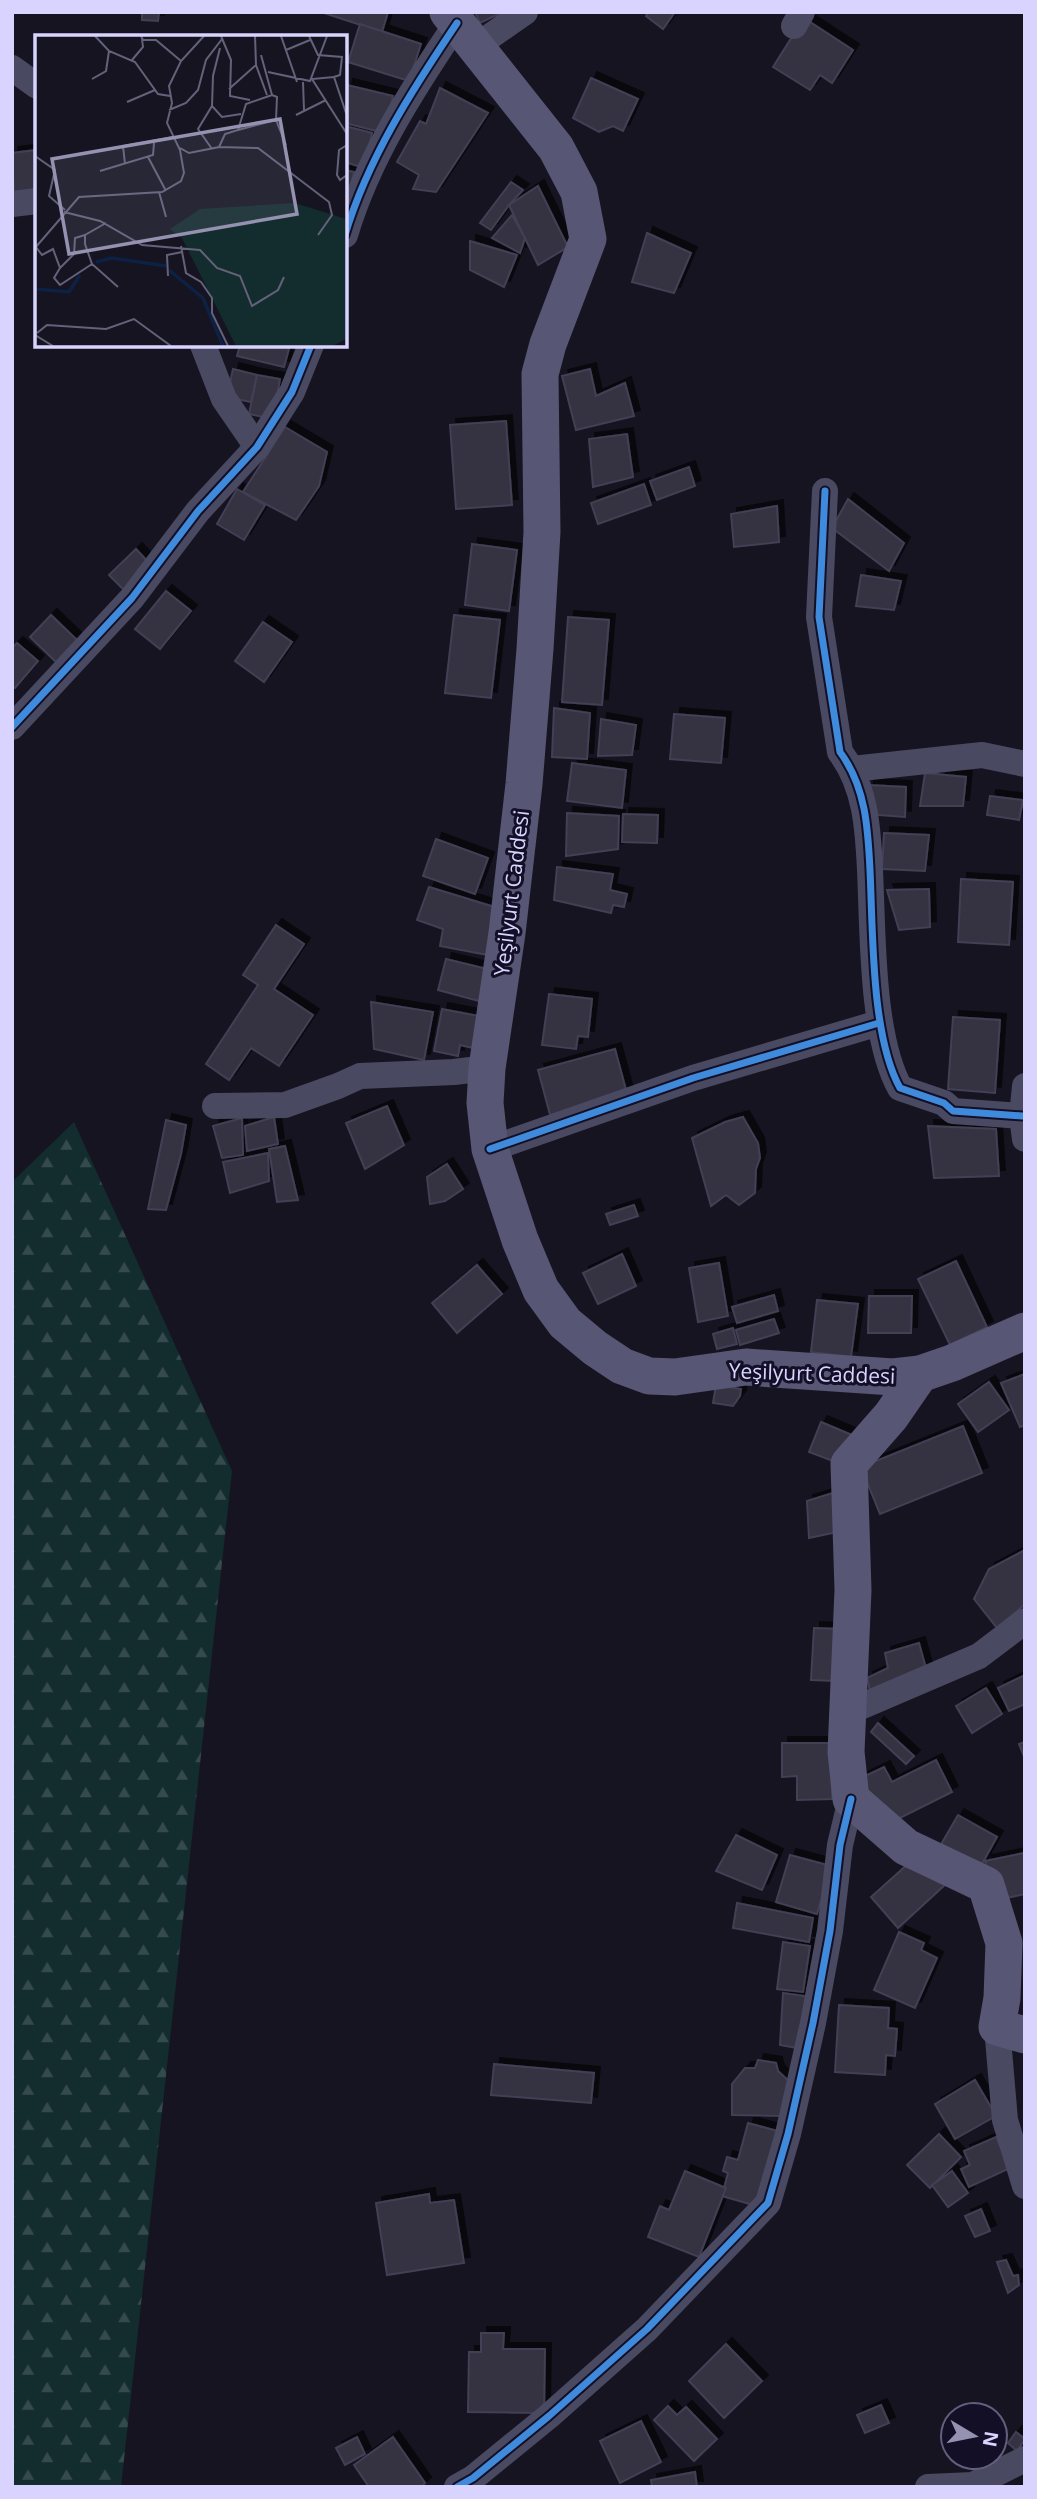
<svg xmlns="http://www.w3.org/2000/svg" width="1037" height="2499" viewBox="0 0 1037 2499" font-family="'Open Sans',sans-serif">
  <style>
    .forest { fill: url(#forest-firs) }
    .building { fill: #343243; stroke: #433f54; stroke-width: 2; filter: url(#shadow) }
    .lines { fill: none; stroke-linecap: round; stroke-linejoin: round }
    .street { stroke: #4a4962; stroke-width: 26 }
    .secondary { stroke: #575674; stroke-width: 37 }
    .cycleway-casing { stroke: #130f26; stroke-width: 11 }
    .cycleway { stroke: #408adc; stroke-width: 7 }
    .labels { text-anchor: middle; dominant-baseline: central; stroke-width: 6; stroke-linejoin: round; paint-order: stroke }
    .street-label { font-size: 21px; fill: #d9d4ff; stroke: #130f26 }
    .inset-river { fill: none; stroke: #0d2144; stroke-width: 3.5 }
    .inset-road { fill: none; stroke: #64617a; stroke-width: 2 }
    .view { fill: #9591b1; fill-opacity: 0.15; stroke: #9591b1; stroke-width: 3.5 }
    .inset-edge { fill: none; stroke: #d9d4ff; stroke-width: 3.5 }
  </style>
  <defs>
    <pattern id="forest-firs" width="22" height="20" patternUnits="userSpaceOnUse" patternTransform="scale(1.75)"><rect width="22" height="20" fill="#132c2d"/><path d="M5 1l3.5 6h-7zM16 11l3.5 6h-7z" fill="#354a4c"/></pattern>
    <filter id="shadow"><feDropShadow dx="6" dy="-6" stdDeviation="0" flood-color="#0009"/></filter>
  </defs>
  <rect width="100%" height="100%" fill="#161421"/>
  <!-- forest -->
  <path class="forest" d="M74 1122 232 1471 121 2487H12V1182Z"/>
  <!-- building -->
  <g class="building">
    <path d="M142 12H159L158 21 142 20Z"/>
    <path d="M321 12H388L382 32Z"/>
    <path d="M475 12H503L480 23Z"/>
    <path d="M649 12H675L663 29 646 16Z"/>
    <path d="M804 18 853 50 832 83 820 75 810 90 773 67Z"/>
    <path d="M360 24 421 44 409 81 348 62Z"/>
    <path d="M591 78 638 99 623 131 613 126 599 132 573 118Z"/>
    <path d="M347 85 393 96 384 133 345 123V95Z"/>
    <path d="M440 88 488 113 436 192 413 189 419 175 397 162 420 121 426 124Z"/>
    <path d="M345 126 372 133 364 168 345 162Z"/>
    <path d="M37 150V190L14 193 12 153Z"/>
    <path d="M345 170 354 172 346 204H345Z"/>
    <path d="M511 182 523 190 509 205 491 230 480 223Z"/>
    <path d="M538 186 568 247 538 265 509 205Z"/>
    <path d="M512 215 525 238 520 253 492 238Z"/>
    <path d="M647 233 691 253 674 293 632 282Z"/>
    <path d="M470 241 517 255 504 287 470 270Z"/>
    <path d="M240 345H290L284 367 237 356Z"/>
    <path d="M233 369 257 375 251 402 227 397Z"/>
    <path d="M590 369 596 396 625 383 634 416 576 430 562 376Z"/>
    <path d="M257 375 280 379 273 419 249 414Z"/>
    <path d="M506 421 512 505 456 509 450 425Z"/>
    <path d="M285 427 327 452 319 486 296 520 243 492Z"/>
    <path d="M627 434 633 477 593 487 589 439Z"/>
    <path d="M689 467 695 486 657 500 650 481Z"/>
    <path d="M644 484 651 505 598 524 591 503Z"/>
    <path d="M237 489 265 505 244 540 217 524Z"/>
    <path d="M848 499 904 543 889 571 832 528Z"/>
    <path d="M777 506 779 542 734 547 731 514Z"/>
    <path d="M472 544 517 550 509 611 465 605Z"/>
    <path d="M136 549 150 564 124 590 109 575Z"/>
    <path d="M861 575 901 581 894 610 856 606Z"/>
    <path d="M166 591 191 611 160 649 135 629Z"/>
    <path d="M51 615 77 640 56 662 30 637Z"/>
    <path d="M454 615 500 620 491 698 445 693Z"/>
    <path d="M568 617 609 620 602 705 562 702Z"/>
    <path d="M263 622 292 642 264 682 235 661Z"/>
    <path d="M17 643 38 661 15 688 12 686V648Z"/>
    <path d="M554 708 590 713 587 759 552 757Z"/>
    <path d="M674 714 725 718 721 763 670 759Z"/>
    <path d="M601 719 636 725 632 755 598 756Z"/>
    <path d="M572 763 626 770 622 808 567 801Z"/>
    <path d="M925 773 966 777 963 806H920Z"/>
    <path d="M868 785 906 787 905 817 866 814Z"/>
    <path d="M990 796 1023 800 1019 820 987 815Z"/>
    <path d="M567 813 619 816 618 849 566 856Z"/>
    <path d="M623 814 658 815 657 843 622 842Z"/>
    <path d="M884 833 929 835 925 871 882 869Z"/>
    <path d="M436 839 488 858 475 894 423 876Z"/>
    <path d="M557 867 613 874 610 890 627 894 624 907 613 905 611 913 554 900Z"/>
    <path d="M961 879 1013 882 1009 945 958 942Z"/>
    <path d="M429 887 501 909 488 955 440 946 443 929 417 920Z"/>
    <path d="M929 889 930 927 899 930 887 890Z"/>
    <path d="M276 925 304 944 274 989 313 1015 279 1066 251 1048 229 1080 206 1064 258 985 243 975Z"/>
    <path d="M446 959 487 969 479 1001 438 990Z"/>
    <path d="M549 994 592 999 588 1037 578 1036 576 1049 542 1045Z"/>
    <path d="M371 1002 433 1012 424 1060 374 1049Z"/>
    <path d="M442 1009 479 1016 473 1048 460 1045 458 1056 434 1051Z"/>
    <path d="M953 1017 1000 1020 995 1093 948 1089Z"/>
    <path d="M615 1049 629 1101 552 1122 538 1070Z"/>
    <path d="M387 1106 404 1145 365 1169 346 1123Z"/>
    <path d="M274 1117 278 1144 247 1151 245 1126Z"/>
    <path d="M743 1117 758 1143 760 1158 756 1169 755 1193 739 1205 726 1195 711 1206 692 1138 725 1122Z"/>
    <path d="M242 1118 243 1155 222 1158 213 1126Z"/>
    <path d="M166 1120 186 1125 181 1154 166 1210 148 1209Z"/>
    <path d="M928 1126 996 1129 999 1176 934 1178Z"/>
    <path d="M285 1146 298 1200 277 1202 269 1149Z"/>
    <path d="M268 1153 269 1181 230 1193 223 1162Z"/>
    <path d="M447 1164 463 1189 445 1201 430 1204 427 1177Z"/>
    <path d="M634 1205 638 1216 610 1225 606 1214Z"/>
    <path d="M622 1254 636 1286 598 1304 583 1273Z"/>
    <path d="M956 1261 987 1327 950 1345 918 1279Z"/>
    <path d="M719 1263 728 1316 698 1322 689 1268Z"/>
    <path d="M477 1265 502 1294 457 1333 432 1303Z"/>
    <path d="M774 1295 778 1311 737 1323 732 1307Z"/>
    <path d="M869 1296H912L911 1333H868Z"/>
    <path d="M817 1300 858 1304 851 1357 811 1352Z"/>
    <path d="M774 1319 779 1333 740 1345 736 1330Z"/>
    <path d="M733 1328 737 1344 717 1349 713 1334Z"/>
    <path d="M1025 1374V1425L1020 1427 1001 1383Z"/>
    <path d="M989 1382 1009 1410 978 1432 958 1404Z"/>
    <path d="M716 1385 741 1389 740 1396 733 1406 713 1403Z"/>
    <path d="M821 1422 859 1438 841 1464 809 1452Z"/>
    <path d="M963 1426 982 1473 880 1514 861 1467Z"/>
    <path d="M836 1492 842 1531 809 1538 807 1501Z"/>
    <path d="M1025 1550V1604L997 1628 974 1599 989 1569Z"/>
    <path d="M814 1628 840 1629 837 1681 811 1680Z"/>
    <path d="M919 1643 927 1672 871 1695 867 1678 888 1668 885 1653Z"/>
    <path d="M1025 1675V1704L1009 1711 998 1688Z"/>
    <path d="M986 1688 1002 1714 972 1733 956 1706Z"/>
    <path d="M878 1723 914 1756 906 1764 871 1732Z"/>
    <path d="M1025 1742V1759L1019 1744Z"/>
    <path d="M782 1743H831L832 1799 797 1800V1776L782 1777Z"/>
    <path d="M936 1760 952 1792 884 1826 861 1778 884 1767 892 1782Z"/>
    <path d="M958 1815 997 1837 978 1871 939 1848Z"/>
    <path d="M736 1835 777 1855 762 1890 716 1871Z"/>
    <path d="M1024 1853 1025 1894 994 1901 985 1861Z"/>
    <path d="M919 1854 946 1884 898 1928 871 1897Z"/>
    <path d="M790 1855 831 1866 817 1914 776 1902Z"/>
    <path d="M737 1903 813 1918 809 1942 733 1928Z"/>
    <path d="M899 1932 924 1943 921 1950 937 1958 915 2008 874 1990Z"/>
    <path d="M783 1942 810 1946 803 1992 777 1989Z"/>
    <path d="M783 1993 812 1997 803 2049 780 2045Z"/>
    <path d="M839 2005 889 2008 888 2028 897 2029 895 2056 886 2055 885 2075 835 2072Z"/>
    <path d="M758 2060 776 2063 778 2071 791 2083 784 2116 732 2115V2084L745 2068H755Z"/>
    <path d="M494 2064 594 2073 591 2103 491 2095Z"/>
    <path d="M975 2080 996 2116 955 2139 935 2104Z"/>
    <path d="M748 2123 781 2132 760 2207 722 2196 728 2173 723 2171 727 2157 738 2160Z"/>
    <path d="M939 2134 961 2157 930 2188 907 2165Z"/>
    <path d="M996 2137 1010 2168 969 2187 961 2169 970 2165 964 2151Z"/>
    <path d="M685 2171 726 2188 699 2257 648 2237 660 2206 669 2210Z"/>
    <path d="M952 2171 968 2193 948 2207 932 2185Z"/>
    <path d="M429 2194 430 2203 454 2200 464 2263 387 2275 376 2203Z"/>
    <path d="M981 2209 990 2231 975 2237 965 2216Z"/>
    <path d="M1006 2260 1013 2276 1018 2275 1019 2285 1008 2293 997 2262Z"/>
    <path d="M481 2333H504L503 2349H545L544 2413 468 2412 469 2352H481Z"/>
    <path d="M726 2344 762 2381 724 2418 689 2381Z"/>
    <path d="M881 2405 889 2423 865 2433 857 2415Z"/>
    <path d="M668 2406 677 2415 686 2407 717 2439 694 2461 654 2420Z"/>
    <path d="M641 2421 661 2462 620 2483 600 2441Z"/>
    <path d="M1016 2432 1025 2439 1017 2451 1008 2443Z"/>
    <path d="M357 2437 365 2454 345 2465 336 2448Z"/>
    <path d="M393 2437 425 2483 421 2487H369L354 2465Z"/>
    <path d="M695 2472 697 2487H652L651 2480Z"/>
  </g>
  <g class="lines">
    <!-- street -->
    <g class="street">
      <path d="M794 26 802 12"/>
      <path d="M475 47 525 12"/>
      <path d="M12 68 37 86"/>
      <path d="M12 204 37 201"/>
      <path d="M345 235C368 158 412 90 457 23"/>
      <path d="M203 345 224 399 257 447"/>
      <path d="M825 491 819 617 840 752C866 787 868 829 870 870 873 931 871 1036 900 1088L944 1103 953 1111 1022 1116"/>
      <path d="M12 727 132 598 198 511 257 447 292 392 311 345"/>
      <path d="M852 769 982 755 1025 764"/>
      <path d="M1025 1086 1022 1116 1025 1139"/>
      <path d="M215 1106 285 1105 338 1086 360 1076 454 1072 487 1068"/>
      <path d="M490 1149 693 1078 879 1023"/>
      <path d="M846 1713 979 1656 1025 1621"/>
      <path d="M997 2027 1005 2120 1025 2186"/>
      <path d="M457 2487 473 2478 549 2416 647 2329 768 2203 788 2134 813 2023 830 1931 840 1845 851 1799"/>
      <path d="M928 2487 973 2485 1025 2459"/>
    </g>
    <!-- secondary -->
    <g class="secondary">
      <path d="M448 12 556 148 579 192 588 239 548 344 540 374 542 532 535 649 524 784 507 933 487 1068 485 1103 490 1149 520 1240 541 1290 565 1323 595 1348 622 1366 649 1376 675 1377 746 1367 893 1377 920 1374 952 1363 1025 1331"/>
      <path d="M920 1374 891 1416 849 1464 853 1590 846 1752 851 1799 906 1847 986 1885 1004 1943 1002 1998 997 2027 1025 2035"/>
    </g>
    <defs>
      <g id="cycleway">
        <path d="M345 235C368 158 412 90 457 23"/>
        <path d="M825 491 819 617 840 752C866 787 868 829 870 870 873 931 871 1036 900 1088L944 1103 953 1111 1022 1116"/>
        <path d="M12 727 132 598 198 511 257 447 292 392 311 345"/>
        <path d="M490 1149 693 1078 879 1023"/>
        <path d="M457 2487 473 2478 549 2416 647 2329 768 2203 788 2134 813 2023 830 1931 840 1845 851 1799"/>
      </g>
    </defs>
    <!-- cycleway casing -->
    <use href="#cycleway" class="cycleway-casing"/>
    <!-- cycleway -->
    <use href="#cycleway" class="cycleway"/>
  </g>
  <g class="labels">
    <!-- street labels -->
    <g class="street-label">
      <text transform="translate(511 893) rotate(-83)">Yeşilyurt Caddesi</text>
      <text transform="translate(812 1373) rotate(2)">Yeşilyurt Caddesi</text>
    </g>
  </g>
  <!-- overview -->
  <g transform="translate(35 35)">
    <rect width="312" height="312" fill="#161421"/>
    <path d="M260 168 311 184V304L298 311H201L147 203 135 194 165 174Z" fill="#132c2d"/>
    <path class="inset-river" d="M61 227 77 223 131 231M134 235 168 263 188 311M0 254 34 257 45 240"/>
    <path class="inset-road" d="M60 1 74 16 100 27 123 59 135 61M106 1 108 5H121L146 26M186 1 196 25 195 61 215 65M220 1 221 30 232 60M246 1 262 47M274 1 283 20 307 22 305 40 299 42 312 81M251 15 275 5M97 25 108 12 107 4M233 37 275 46 292 1M299 42 277 44 312 99M57 44 71 36 74 16M268 47 269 75M194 54 221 30M92 67 120 55M177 71 178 41 185 13M134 75 151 68 163 55 171 25 187 4M261 80 291 65M241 85 251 110M203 95 241 85 242 62 237 60M312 110 304 115 302 140 305 145 312 140M184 112 223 113 294 167 297 180 283 200M145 113 154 118 184 112 190 99 203 95 211 69 237 60 226 20M177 114 163 94 177 71 187 82 206 79M0 121 20 135 14 161 30 175M113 122 131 156M90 129 88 111 138 102M65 136 118 120 119 108M124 157 131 182M29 177 65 186 107 210 165 215 182 233 205 241 217 271 243 255 249 242M71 188 50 200V209L57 229 83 252M146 211 151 238 166 247 177 263V278L193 311M1 212 7 220 18 214 25 233 19 243 25 250 57 229M0 213 44 162 127 157 146 146 149 138 145 115 132 88 137 68 134 51 146 26 169 1M25 233 39 219 40 203 50 200M133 241 132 220 147 217M2 298 12 290 71 294 99 284 136 311M0 300 18 311"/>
    <path class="view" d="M245 84 262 179 34 219 17 124Z"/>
    <rect width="312" height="312" class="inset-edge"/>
  </g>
  <!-- border -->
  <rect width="1037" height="2499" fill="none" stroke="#d9d4ff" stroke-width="28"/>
  <!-- north arrow -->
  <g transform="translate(974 2436) rotate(100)"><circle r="33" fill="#130f26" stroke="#625e7d" stroke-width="2"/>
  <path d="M0-5L12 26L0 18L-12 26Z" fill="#9591b1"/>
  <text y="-10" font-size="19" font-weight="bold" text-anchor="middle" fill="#d9d4ff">N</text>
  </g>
</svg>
